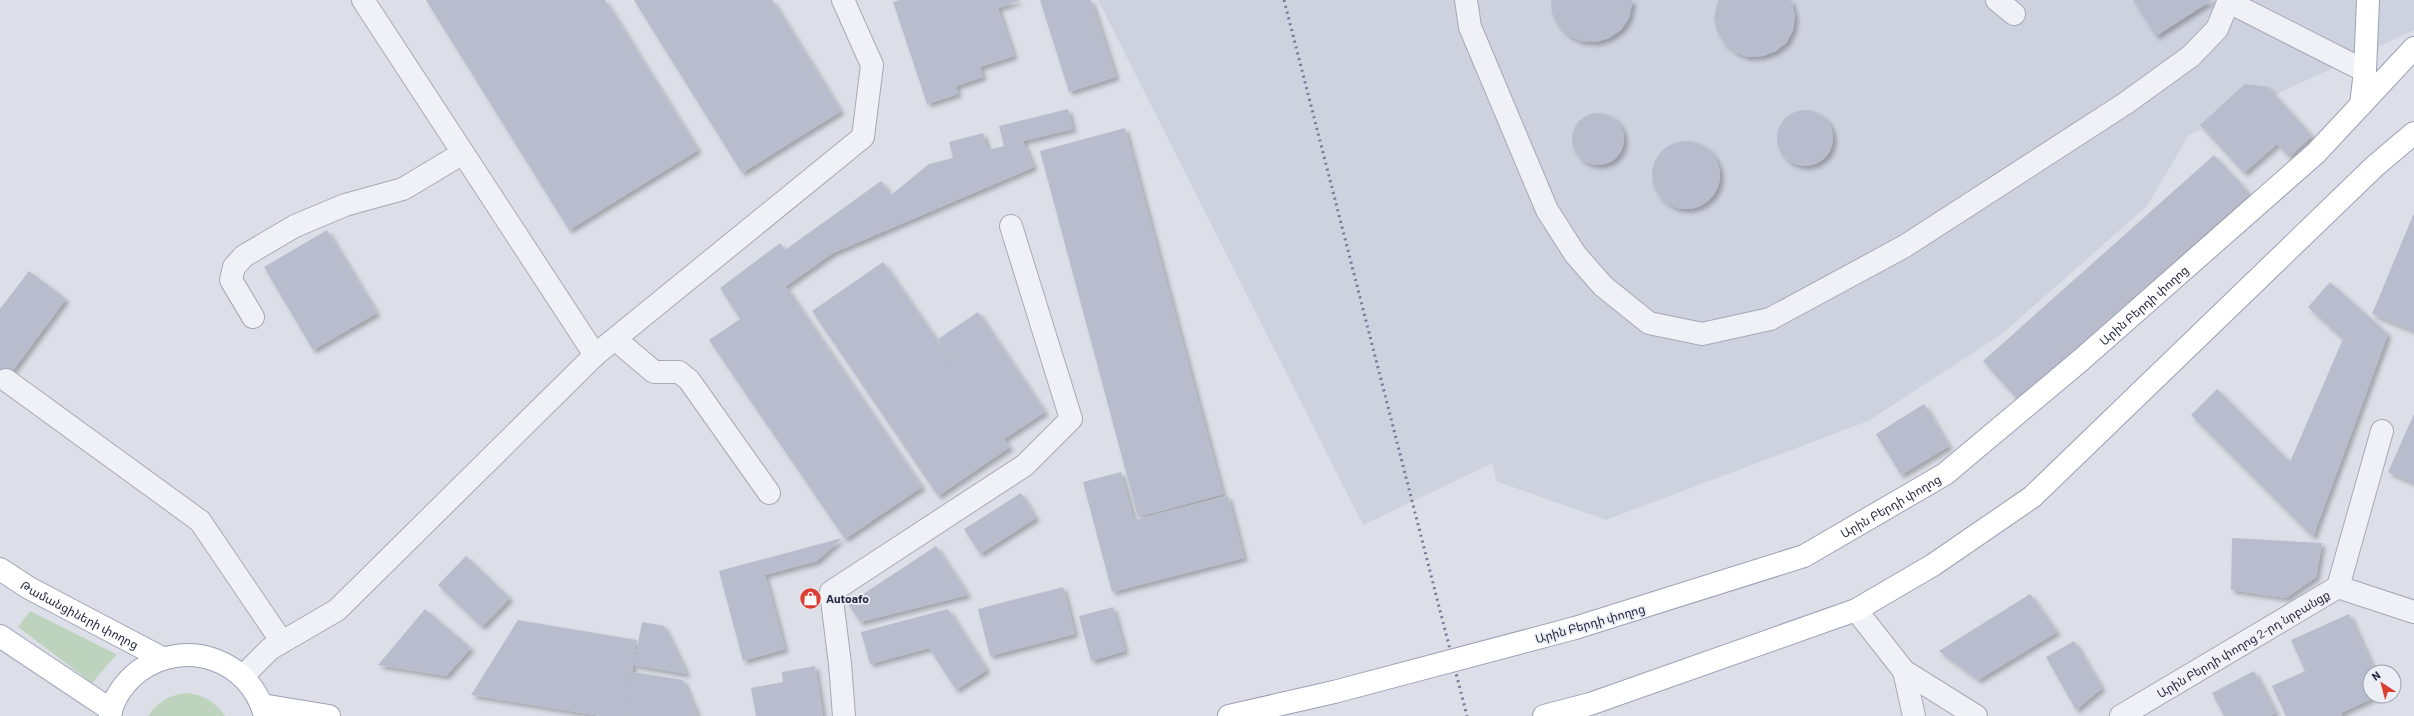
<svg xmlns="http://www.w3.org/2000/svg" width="2414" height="716" viewBox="0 0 2414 716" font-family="Barlow,'Noto Sans Armenian',sans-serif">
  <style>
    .built { fill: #ced1de }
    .green { fill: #bed3bd }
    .building { fill: #b9bccc; filter: url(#shadow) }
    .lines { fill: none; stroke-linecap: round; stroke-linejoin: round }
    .minor-casing { stroke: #a6a8b6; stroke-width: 24 }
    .major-casing { stroke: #9ba0b5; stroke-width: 24 }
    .minor { stroke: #f0f1f6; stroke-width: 22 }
    .major { stroke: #fff; stroke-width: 22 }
    .rail { stroke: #747994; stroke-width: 3; stroke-dasharray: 2 4; stroke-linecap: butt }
    .major-bridge-casing { stroke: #9ba0b5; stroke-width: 24; stroke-linecap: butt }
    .major-bridge { stroke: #fff; stroke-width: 22 }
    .labels { text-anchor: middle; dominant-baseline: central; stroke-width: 3.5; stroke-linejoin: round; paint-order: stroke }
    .street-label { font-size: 12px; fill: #252940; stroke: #eceef6 }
    .poi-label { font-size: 12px; font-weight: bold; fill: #252940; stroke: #eceef6; text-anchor: start }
  </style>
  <defs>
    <filter id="shadow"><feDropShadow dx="3.5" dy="3.5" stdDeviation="2" flood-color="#0004"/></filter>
  </defs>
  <rect width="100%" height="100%" fill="#dddfe8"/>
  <!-- built -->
  <path class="built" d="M1098 0H2414V30L2189 135 2147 206 2002 334 1868 421 1606 520 1496 481 1493 463 1363 525Z"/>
  <!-- green -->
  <g class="green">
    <path d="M30 611 116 654H117L92 683 18 627Z"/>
    <path d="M186 693C203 694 215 702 225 716H148C158 702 169 695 186 693Z"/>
  </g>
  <!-- building -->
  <g class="building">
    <path d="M426 0H605L698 150 569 230Z"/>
    <path d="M634 0H772L841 111 742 173Z"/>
    <path d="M899 0H1021L998 8 1014 56 980 67 983 77 956 86 958 94 927 104 893 2Z"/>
    <path d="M1040 0H1091L1116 77 1069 92Z"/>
    <path d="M1551 0H1632V4L1629 18 1621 30 1609 38 1596 42 1581 41 1568 35 1558 25 1552 13Z"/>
    <path d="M1718 0H1791L1795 16 1793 30 1787 42 1776 51 1763 56 1748 57 1735 52 1724 43 1717 31 1714 18Z"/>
    <path d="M2133 0H2212L2156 36Z"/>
    <path d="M2245 84 2268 87 2312 136 2289 157 2277 144 2244 173 2200 125Z"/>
    <path d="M1068 109 1073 129 1023 141 1034 167 833 253 759 305 786 287 922 487 845 539 709 340 740 319 720 288 780 243 785 250 881 181 891 195 929 164 953 158 949 142 983 133 988 150 1004 146 999 126Z"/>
    <circle cx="1805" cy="138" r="28"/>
    <circle cx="1598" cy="139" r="26"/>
    <path d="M1125 128 1223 494 1138 517 1040 151Z"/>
    <circle cx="1686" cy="175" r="34"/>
    <path d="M2214 155 2250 194 2018 400 1983 361Z"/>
    <path d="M2414 213V331L2372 314Z"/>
    <path d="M327 230 377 313 313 350 264 267Z"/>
    <path d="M883 262 982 406 938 339 978 312 1045 412 1004 439 1010 447 938 496 812 311Z"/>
    <path d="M29 271 66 299 0 388V309Z"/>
    <path d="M2330 282 2388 334 2313 537 2191 415 2217 389 2290 462 2343 339 2308 307Z"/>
    <path d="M1924 404 1949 446 1901 475 1876 434Z"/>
    <path d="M2414 414V483L2388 472Z"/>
    <path d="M1121 472 1134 520 1228 496 1244 558 1112 592 1083 482Z"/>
    <path d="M1021 493 1036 518 980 554 964 529Z"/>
    <path d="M842 538 817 561 765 575 785 649 743 661 719 571Z"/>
    <path d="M2232 538 2322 543 2316 577 2286 598 2231 590Z"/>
    <path d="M936 546 968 595 860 622 848 604Z"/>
    <path d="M466 556 510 598 482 627 438 585Z"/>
    <path d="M1063 587 1075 634 990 656 978 609Z"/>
    <path d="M2030 594 2057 632 1978 680 1939 651Z"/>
    <path d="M1113 607 1125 651 1091 661 1079 616Z"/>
    <path d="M425 609 471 648 446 676 378 665Z"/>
    <path d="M948 609 987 670 956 690 929 648 870 664 861 632Z"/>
    <path d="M2349 614 2375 672H2370V696H2377L2341 713 2342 716H2286L2272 686 2305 671 2291 640Z"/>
    <path d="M518 620 637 640 625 716H601L471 695Z"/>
    <path d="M642 622 664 626 687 674 634 665Z"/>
    <path d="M2074 641 2102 688 2076 710 2046 657Z"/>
    <path d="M815 666 823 716H756L751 688 783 682 782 672Z"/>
    <path d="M2254 671 2276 713 2270 716H2224L2212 693Z"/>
    <path d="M633 672 683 680 698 716H626Z"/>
  </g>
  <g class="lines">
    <defs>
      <g id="minor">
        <path d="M363 0 595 355"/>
        <path d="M1466 0 1470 27 1547 210 1575 254 1603 286 1649 323 1702 334 1770 319 1905 246 2126 103 2191 56 2217 29 2229 0"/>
        <path d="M1997 0 2014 14"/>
        <path d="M2229 2 2365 71"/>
        <path d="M253 317 231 280 234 267 244 256 295 226 345 205 403 189 463 153"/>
        <path d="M615 339 654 372H679L689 380 769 493"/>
        <path d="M6 380 200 521 282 642"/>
        <path d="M2338 587 2382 431"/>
        <path d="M1856 610 1904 671 1976 716"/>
        <path d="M1904 671 1914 716"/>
        <path d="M243 676 270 649 337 610 595 355 863 137 872 65 843 0"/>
        <path d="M844 716 840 664 831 592 1025 465 1071 419 1011 226"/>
        <path id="s1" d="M2121 716 2338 587 2414 612"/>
      </g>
      <g id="major">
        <path d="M2361 105 2365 71 2368 0"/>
        <path id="s2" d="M0 569 29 588 162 658"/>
        <path id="s3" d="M1575 628 1804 556 1945 474 2081 360 2316 153 2414 48"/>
        <path d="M0 636 111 710"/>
        <path d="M262 705 329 716"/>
        <path d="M110 716C113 698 125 682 139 671 186 637 251 660 265 716"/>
        <path d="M1229 716 1334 692"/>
        <path d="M1544 716 1590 704 1856 610 1933 565 2032 497 2375 166 2414 133"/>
      </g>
    </defs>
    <!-- minor casing -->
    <use href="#minor" class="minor-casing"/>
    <!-- major casing -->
    <use href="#major" class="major-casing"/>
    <!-- minor -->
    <use href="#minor" class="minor"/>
    <!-- major -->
    <use href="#major" class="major"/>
    <!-- rail -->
    <path class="rail" d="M1284 0 1467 716"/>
    <defs>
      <path id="major-bridge" d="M1334 692 1575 628"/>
    </defs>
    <!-- major-bridge casing -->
    <use href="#major-bridge" class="major-bridge-casing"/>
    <!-- major-bridge -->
    <use href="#major-bridge" class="major-bridge"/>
  </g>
  <!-- icons -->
  <defs>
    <symbol id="shop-disc" viewBox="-11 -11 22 22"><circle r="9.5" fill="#dc3e33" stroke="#eceef6"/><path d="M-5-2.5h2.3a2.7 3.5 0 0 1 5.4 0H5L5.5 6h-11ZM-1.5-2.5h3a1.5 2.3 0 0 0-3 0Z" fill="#fff"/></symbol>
  </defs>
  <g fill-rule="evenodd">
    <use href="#shop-disc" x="798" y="586" width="25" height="25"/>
  </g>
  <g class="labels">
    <!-- street labels -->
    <g class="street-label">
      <text stroke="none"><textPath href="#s3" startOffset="664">Արին Բերդի փողոց</textPath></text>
      <text stroke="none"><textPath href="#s3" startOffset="340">Արին Բերդի փողոց</textPath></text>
      <text stroke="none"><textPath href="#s2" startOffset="92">Թամանցիների փողոց</textPath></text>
      <text transform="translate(1590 623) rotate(-16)">Արին Բերդի փողոց</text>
      <text stroke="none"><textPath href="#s1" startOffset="142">Արին Բերդի փողոց 2-րդ նրբանցք</textPath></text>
    </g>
    <!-- poi labels -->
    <g class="poi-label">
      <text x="826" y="598">Autoafo</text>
    </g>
  </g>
  <!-- north arrow -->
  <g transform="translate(2382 684) rotate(324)"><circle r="19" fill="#eceef6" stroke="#9c9fad"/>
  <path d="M0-3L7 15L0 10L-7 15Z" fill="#dc3e33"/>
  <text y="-6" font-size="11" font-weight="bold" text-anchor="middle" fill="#252940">N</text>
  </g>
</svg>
